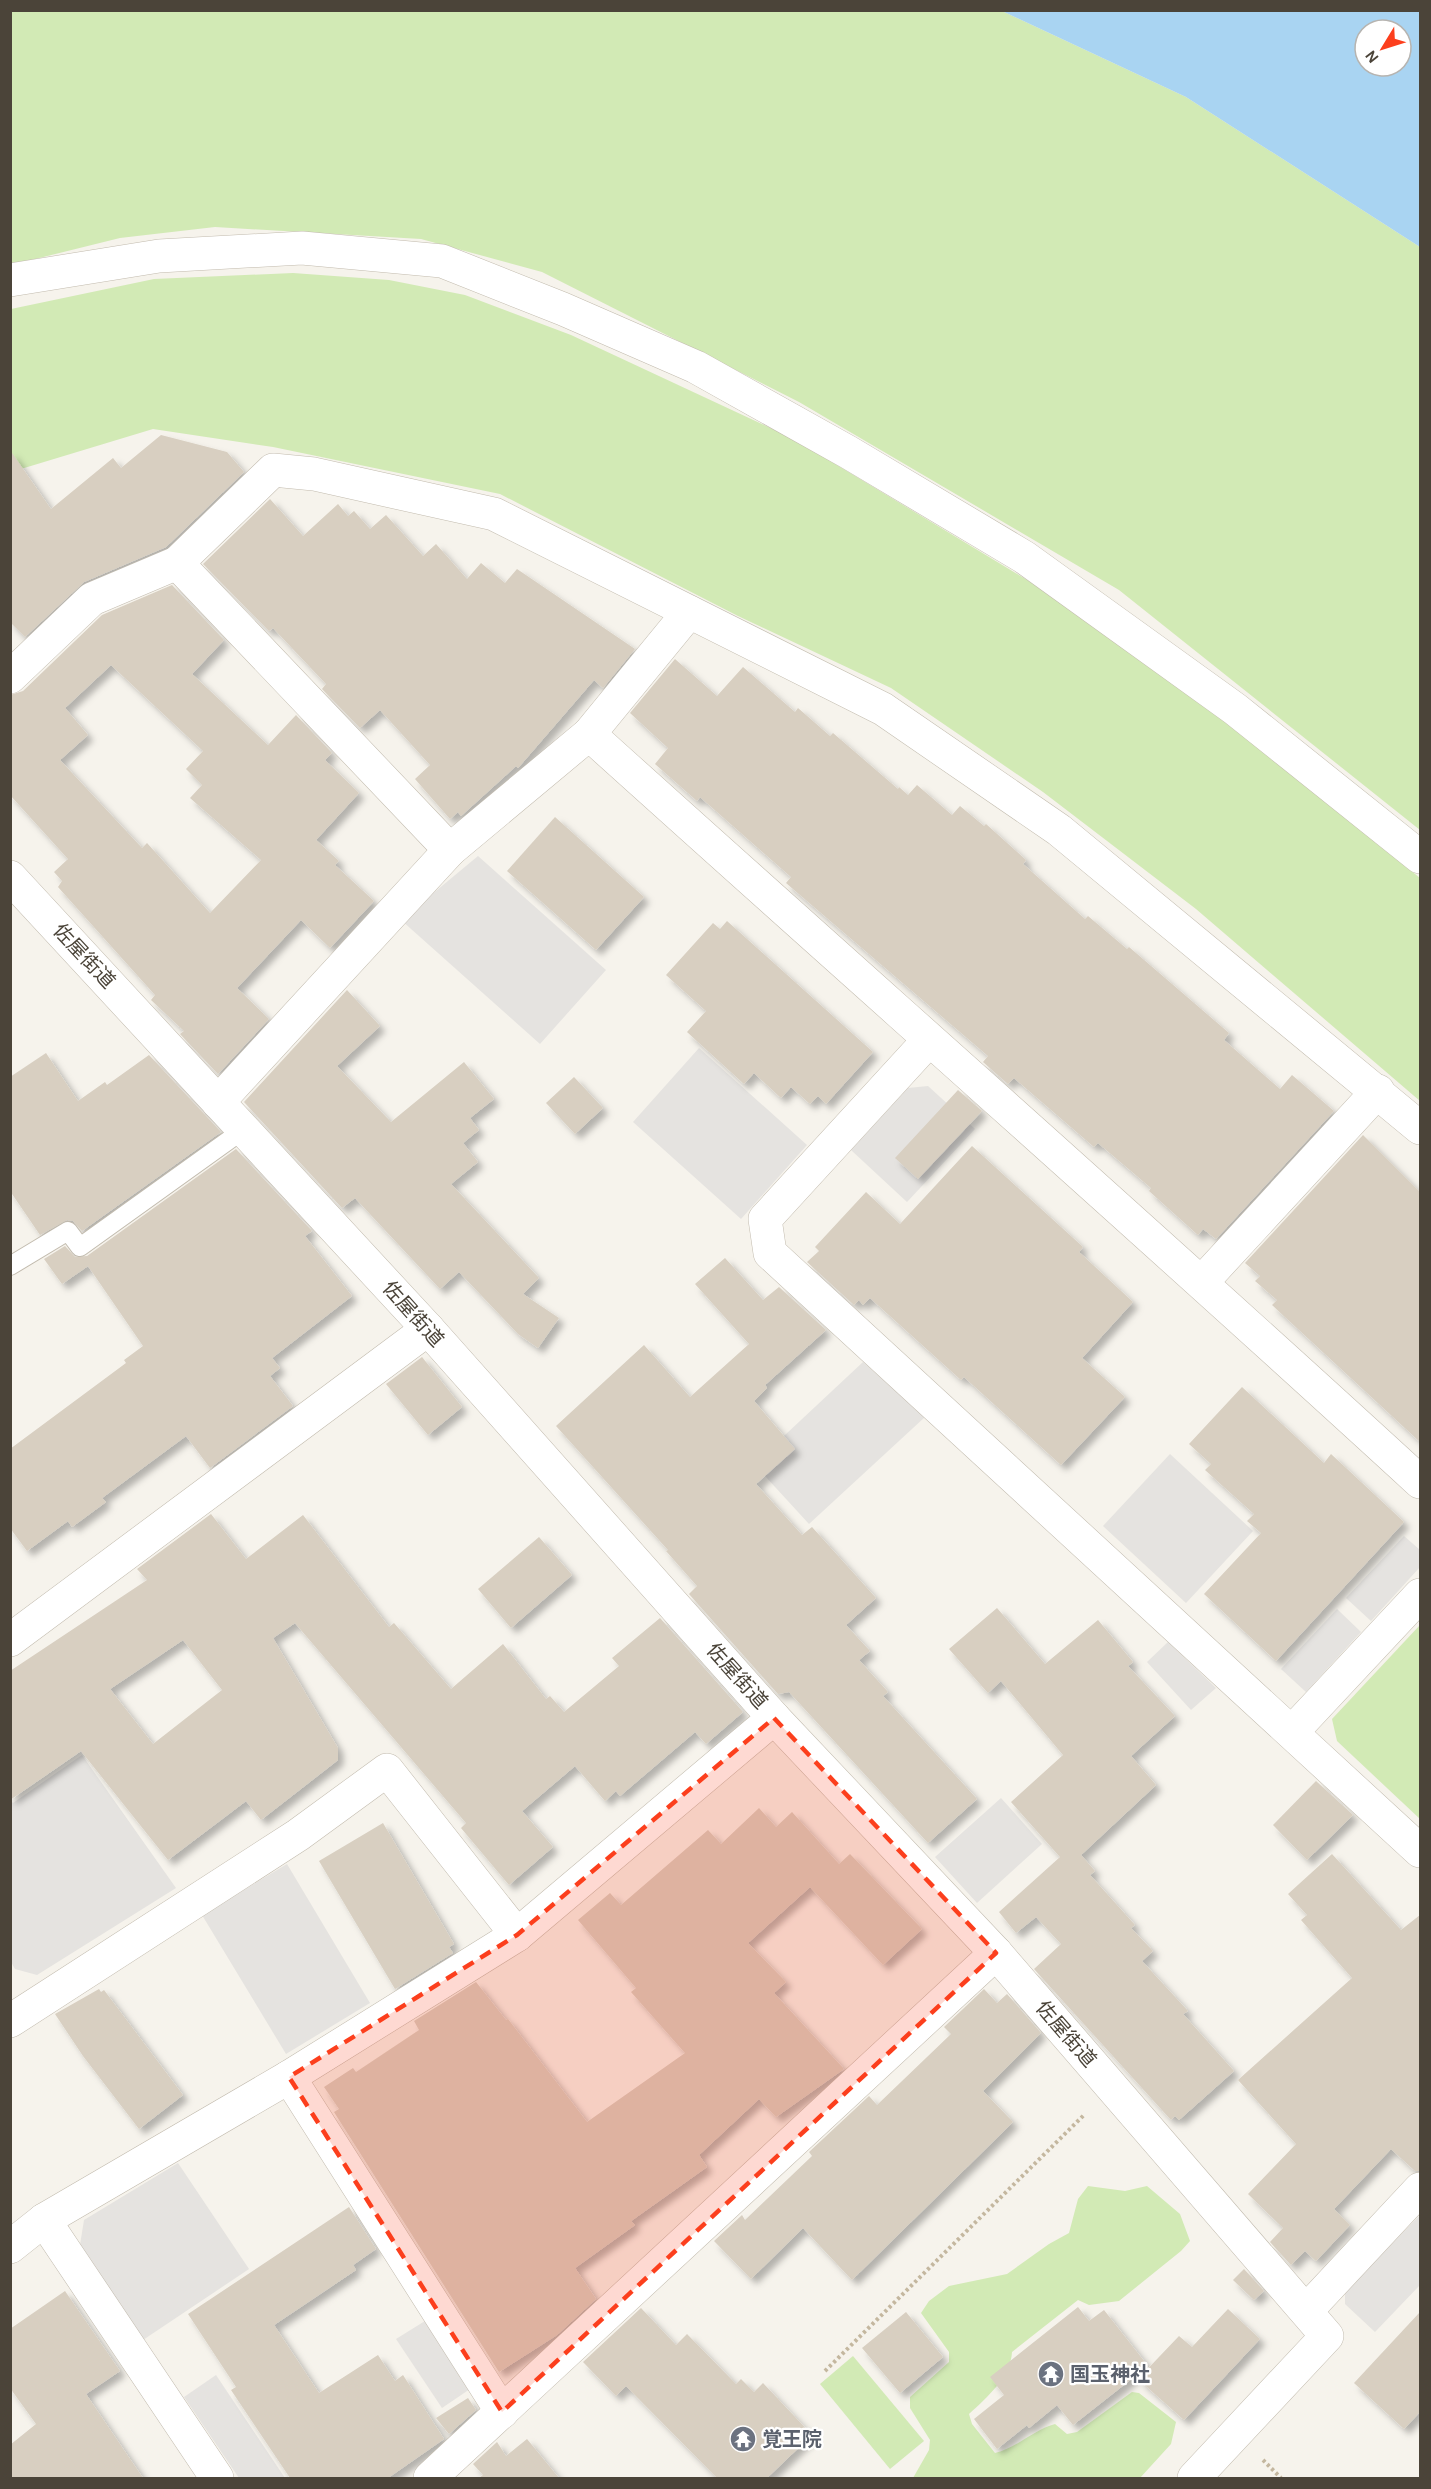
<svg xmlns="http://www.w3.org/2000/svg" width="1431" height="2489" viewBox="0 0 1431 2489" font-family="Karla,'Noto Sans JP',sans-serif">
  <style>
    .green { fill: #d2eab5 }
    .parking { fill: #e5e3e0 }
    .water { fill: #a9d4f2; fill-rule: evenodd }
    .building { fill: #d8cfc1; fill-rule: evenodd; filter: url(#shadow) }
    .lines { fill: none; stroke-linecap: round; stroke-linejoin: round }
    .service-casing { stroke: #c2bbae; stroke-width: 20 }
    .minor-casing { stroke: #c2bbae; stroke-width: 34 }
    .tertiary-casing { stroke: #c2bbae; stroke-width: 34 }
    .path { stroke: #c4b79f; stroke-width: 4; stroke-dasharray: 3 3; stroke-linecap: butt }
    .service { stroke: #fff; stroke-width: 18 }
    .minor { stroke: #fff; stroke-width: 33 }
    .tertiary { stroke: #fff; stroke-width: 33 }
    .marked { fill: #fc3f1d; fill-opacity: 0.2; stroke: #fc3f1d; stroke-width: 4.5; stroke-dasharray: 12 8; stroke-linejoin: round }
    .labels { text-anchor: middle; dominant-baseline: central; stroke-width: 4.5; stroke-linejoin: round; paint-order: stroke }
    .street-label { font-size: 20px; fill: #4b4439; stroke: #fff }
    .worship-label { font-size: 20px; font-weight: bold; fill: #5b616d; stroke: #fff; text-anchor: start }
  </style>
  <defs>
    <filter id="shadow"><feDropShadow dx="5.5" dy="5.5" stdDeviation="3" flood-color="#0004"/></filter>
  </defs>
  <rect width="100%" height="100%" fill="#f6f3ec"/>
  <!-- green -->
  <g class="green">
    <path d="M10 11H1002L1186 97 1420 247V830L1119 590 799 402 542 272 421 239 215 227 120 238 11 265Z"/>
    <path d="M293 273 389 280 465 295 571 335 794 439 1070 606 1180 682 1420 878V1101L1196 909 1043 792 891 688 738 616 500 494 273 447 153 429 11 472V309L154 279Z"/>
    <path d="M1420 1625V1819L1337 1741 1332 1719Z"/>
    <path d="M1088 2186 1125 2191 1147 2186 1180 2214 1190 2241 1181 2251 1119 2301 1089 2305 1078 2300 1012 2352C1011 2376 986 2399 969 2414L972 2424 995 2453C1017 2448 1033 2430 1055 2424L1067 2434 1077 2432 1132 2392 1139 2393 1176 2422 1171 2444 1140 2478H913L929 2450 930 2440 910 2408V2397L949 2362V2352L921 2313 929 2301 949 2286 1007 2274 1049 2244 1069 2233 1078 2199Z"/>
    <path d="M853 2356 924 2441 890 2469 820 2384Z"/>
  </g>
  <!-- parking -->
  <g class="parking">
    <path d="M478 856 606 970 540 1044 401 920Z"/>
    <path d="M699 1048 807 1145 741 1219 633 1122Z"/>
    <path d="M928 1086 975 1129 907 1202 851 1150 908 1088Z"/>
    <path d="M863 1362 925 1417 809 1524 754 1464Z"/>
    <path d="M1170 1454 1253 1531 1186 1603 1103 1526Z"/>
    <path d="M1404 1536 1420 1550V1567L1371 1621 1346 1598Z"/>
    <path d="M1337 1609 1361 1632 1306 1692 1281 1669Z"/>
    <path d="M1168 1642 1216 1688 1191 1710 1147 1662Z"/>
    <path d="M82 1755 176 1888 37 1975 15 1969 11 1962V1801L13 1803Z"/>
    <path d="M1001 1798 1042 1844 977 1903 935 1857Z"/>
    <path d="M287 1864 370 2003 286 2054 202 1915Z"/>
    <path d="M178 2163 249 2269 143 2340 80 2245 84 2220Z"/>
    <path d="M1420 2215V2285L1375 2332 1345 2304V2292Z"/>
    <path d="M425 2321 470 2389 442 2408 396 2339Z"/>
    <path d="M216 2375 285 2478H239L184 2397Z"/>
  </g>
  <!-- water -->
  <path class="water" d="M1002 11H1420V247L1186 97ZM1365 30H1401V66H1365Z"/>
  <!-- building -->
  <g class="building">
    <path d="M161 435 227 452 244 472 166 547 84 582 25 637 10 622V450L51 509 113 458 121 468Z"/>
    <path d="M270 499 303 536 338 504 348 516 354 511 370 529 386 515 423 556 436 544 467 579 481 563 505 583 517 569 635 649 603 688 594 680 518 768 516 766 461 816 458 812 450 819 415 779 430 765 380 710 360 728 322 689 326 684 273 628 269 631 203 564Z"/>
    <path d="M172 585 224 640 192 674 268 745 296 715 332 753 325 760 359 793 316 840 339 861 335 865 374 901 330 948 301 920 237 988 269 1019 218 1074 180 1034 184 1031 151 1000 155 995 58 887 62 881 54 872 68 859 10 795V695L23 691 102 615ZM111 665 203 751 186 769 202 785 190 798 261 860 210 913 147 843 142 848 60 760 88 735 65 708Z"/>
    <path d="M675 659 717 696 743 667 795 712 798 708 830 736 833 733 898 789 899 787 908 795 917 785 952 815 960 806 984 826 986 824 1026 860 1023 864 1085 919 1088 916 1127 949 1129 947 1229 1033 1224 1040 1280 1089 1292 1075 1334 1111 1216 1239 1203 1229 1198 1235 1149 1191 1151 1188 1098 1143 1094 1147 1014 1078 1008 1084 983 1062 988 1056 786 883 791 877 700 797 697 801 655 764 668 748 630 713Z"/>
    <path d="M555 817 644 897 596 950 507 871Z"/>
    <path d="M727 921 873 1052 826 1104 818 1096 810 1104 791 1087 781 1098 754 1073 744 1084 687 1032 706 1011 666 975 713 923 720 929Z"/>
    <path d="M347 990 380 1026 337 1066 391 1122 464 1062 494 1099 470 1118 479 1130 463 1143 478 1162 451 1184 539 1278 523 1294 559 1318 538 1348 518 1334 459 1272 440 1289 355 1198 342 1208 244 1102Z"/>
    <path d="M46 1053 78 1101 105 1082 107 1085 149 1055 221 1132 82 1231 73 1221 67 1220 40 1235 10 1191V1077Z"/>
    <path d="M574 1077 603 1108 575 1134 546 1103Z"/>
    <path d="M958 1090 982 1111 918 1179 895 1158Z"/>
    <path d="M1363 1135 1420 1192V1442L1272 1305 1277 1300 1255 1281 1260 1276 1245 1263Z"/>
    <path d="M972 1146 1083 1247 1079 1252 1133 1302 1082 1358 1125 1397 1061 1465 964 1377 961 1380 870 1298 863 1305 859 1300 854 1305 807 1262 819 1251 815 1247 866 1192 900 1224Z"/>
    <path d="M236 1149 312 1231 305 1236 352 1296 272 1358 280 1368 270 1376 293 1406 210 1468 186 1436 102 1498 106 1502 72 1527 68 1521 27 1551 10 1528V1449L126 1363 124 1360 143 1346 88 1266 62 1284 44 1259 65 1246 75 1257 87 1256Z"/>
    <path d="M725 1258 763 1300 779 1287 826 1330 765 1385 767 1388 754 1401 795 1449 756 1484 802 1535 812 1527 876 1598 846 1625 870 1651 859 1660 888 1692 883 1696 977 1799 928 1843 789 1692 778 1694 689 1594 697 1586 666 1551 668 1550 556 1426 644 1345 690 1397 749 1344 695 1284Z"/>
    <path d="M422 1357 462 1407 428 1435 386 1384Z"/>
    <path d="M1242 1387 1324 1463 1331 1454 1404 1522 1276 1661 1204 1594 1261 1533 1247 1521 1254 1514 1205 1470 1211 1464 1189 1444Z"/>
    <path d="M211 1514 246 1559 303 1515 389 1627 394 1623 451 1689 503 1644 546 1699 550 1696 564 1712 619 1666 612 1658 660 1618 743 1712 706 1744 695 1732 620 1796 616 1791 605 1801 575 1766 522 1811 553 1847 509 1885 461 1828 466 1823 295 1623 273 1638 338 1748V1760L261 1820 246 1801 168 1860 81 1751 10 1800V1671L147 1580 137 1569ZM183 1640 222 1690 153 1744 110 1689Z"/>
    <path d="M539 1537 572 1575 511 1628 478 1589Z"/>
    <path d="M997 1608 1045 1664 1098 1620 1133 1662 1128 1666 1175 1716 1131 1756 1156 1785 1081 1855 1095 1871 1090 1875 1135 1925 1131 1928 1153 1951 1142 1961 1188 2011 1183 2014 1234 2071 1179 2120 1175 2116 1171 2120 1034 1969 1061 1944 1036 1917 1016 1933 999 1912 1060 1857 1011 1802 1063 1755 1001 1681 988 1693 949 1649Z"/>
    <path d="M1316 1781 1353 1815 1307 1860 1273 1825Z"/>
    <path d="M759 1808 776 1827 792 1812 839 1864 850 1854 922 1929 883 1965 810 1887 748 1943 786 1982 774 1993 844 2069 776 2117 759 2099 699 2155 707 2167 631 2221 635 2225 575 2268 596 2299 557 2335 499 2372 334 2112 339 2109 324 2087 353 2068 356 2072 419 2030 414 2021 476 1982 506 2020 508 2019 587 2122 685 2053 631 1992 636 1988 578 1920 610 1893 621 1905 708 1830 721 1844Z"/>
    <path d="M383 1823 454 1944 449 1947 453 1953 395 1989 319 1861Z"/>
    <path d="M1332 1854 1401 1930 1420 1915V2171H1415L1391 2149 1334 2209 1350 2225 1316 2261 1305 2251 1291 2265 1270 2242 1283 2228 1248 2194 1296 2144 1238 2080 1352 1978 1301 1920 1307 1915 1288 1894Z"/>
    <path d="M99 1989 101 1992 104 1990 183 2095 139 2129 83 2056 55 2014Z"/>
    <path d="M984 1989 997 2003 1007 1994 1041 2033 983 2091 1013 2122 852 2280 803 2228 751 2279 714 2241 742 2215 745 2220 812 2156 809 2152 869 2096 877 2105 951 2034 944 2027Z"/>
    <path d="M349 2207 376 2249 353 2265 356 2270 274 2325 319 2393 378 2355 395 2381 403 2375 444 2439 388 2478H290L231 2390 236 2387 188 2314Z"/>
    <path d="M1244 2269 1264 2291 1254 2300 1233 2280Z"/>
    <path d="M65 2291 120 2371 86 2394 143 2478H10V2445L36 2424 10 2388V2329Z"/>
    <path d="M1078 2307 1089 2321 1104 2310 1148 2366 1073 2425 1057 2405 1029 2428 1027 2425 997 2449 974 2419 1004 2395 990 2377Z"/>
    <path d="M641 2308 676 2345 687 2334 736 2384 741 2379 754 2392 763 2383 812 2435 767 2478H717L626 2386 616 2396 583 2362Z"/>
    <path d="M1228 2309 1260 2339 1184 2420 1138 2379 1179 2336 1192 2347Z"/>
    <path d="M906 2312 943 2357 900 2393 862 2348Z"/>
    <path d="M1420 2312V2412L1404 2429 1354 2383Z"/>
    <path d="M468 2398 476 2410 449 2434 436 2418Z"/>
    <path d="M527 2439 559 2478H479L483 2475 473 2464 497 2442 506 2456Z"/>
  </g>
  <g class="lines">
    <defs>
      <path id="service" d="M10 1266 68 1231 80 1247 243 1130"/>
      <g id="minor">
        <path d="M10 677 92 599 177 563"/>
        <path d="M589 734 689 612"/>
        <path d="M450 850 177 563 273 470 314 474 494 514 883 709 1059 830 1420 1128"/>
        <path d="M10 877 428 1329 774 1718 996 1953 1327 2336 1194 2478"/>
        <path d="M929 1040 765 1219 770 1253 1420 1851"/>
        <path d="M218 1102 450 850 589 734C866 984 1146 1230 1420 1482"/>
        <path d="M1202 1282 1378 1091"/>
        <path d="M10 1640 428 1329"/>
        <path d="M1292 1732 1420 1595"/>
        <path d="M10 2021 298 1835 387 1770 517 1935"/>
        <path d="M289 2077 502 2412"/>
        <path d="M44 2220 217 2478"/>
        <path d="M10 2247 44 2220 289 2077 517 1935 774 1718"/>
        <path d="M1307 2310 1420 2189"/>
        <path d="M430 2478 996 1953"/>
      </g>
      <path id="tertiary" d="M10 280 159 256 302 248 442 261 563 309 696 367 848 452 1024 557 1235 709 1420 857"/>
    </defs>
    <!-- service casing -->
    <use href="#service" class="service-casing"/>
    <!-- minor casing -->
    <use href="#minor" class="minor-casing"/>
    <!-- tertiary casing -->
    <use href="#tertiary" class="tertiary-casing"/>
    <!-- path -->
    <g class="path">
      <path d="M825 2371 1084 2115"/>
      <path d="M1263 2460 1281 2478"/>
    </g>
    <!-- service -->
    <use href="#service" class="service"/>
    <!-- minor -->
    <use href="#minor" class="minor"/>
    <!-- tertiary -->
    <use href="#tertiary" class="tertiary"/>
  </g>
  <!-- marked area -->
  <path class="marked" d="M774 1718 996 1953 502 2412 289 2077 517 1935Z"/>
  <!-- icons -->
  <defs>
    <symbol id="temple-disc" viewBox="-11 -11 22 22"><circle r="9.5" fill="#6b7280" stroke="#fff"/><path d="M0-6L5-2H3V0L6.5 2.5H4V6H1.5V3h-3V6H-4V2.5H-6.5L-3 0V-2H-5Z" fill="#fff"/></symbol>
  </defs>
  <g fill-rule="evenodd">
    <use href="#temple-disc" x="1036" y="2359" width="30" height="30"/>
    <use href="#temple-disc" x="728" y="2424" width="30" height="30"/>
  </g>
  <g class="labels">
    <!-- street labels -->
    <g class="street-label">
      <text transform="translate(84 956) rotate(47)">佐屋街道</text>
      <text transform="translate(413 1314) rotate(48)">佐屋街道</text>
      <text transform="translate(737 1676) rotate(48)">佐屋街道</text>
      <text transform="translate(1066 2034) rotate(49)">佐屋街道</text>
    </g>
    <!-- worship labels -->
    <g class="worship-label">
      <text x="1070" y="2374">国玉神社</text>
      <text x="762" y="2439">覚王院</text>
    </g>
  </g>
  <!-- border -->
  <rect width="1431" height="2489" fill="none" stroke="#4b4439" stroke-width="24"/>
  <!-- north arrow -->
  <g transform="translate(1383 48) rotate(232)"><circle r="28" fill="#ffffff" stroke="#b7b4b0" stroke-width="1.5"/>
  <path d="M0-4.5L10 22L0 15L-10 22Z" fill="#fc3f1d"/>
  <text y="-9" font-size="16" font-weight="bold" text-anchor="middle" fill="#4b4439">N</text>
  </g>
</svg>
